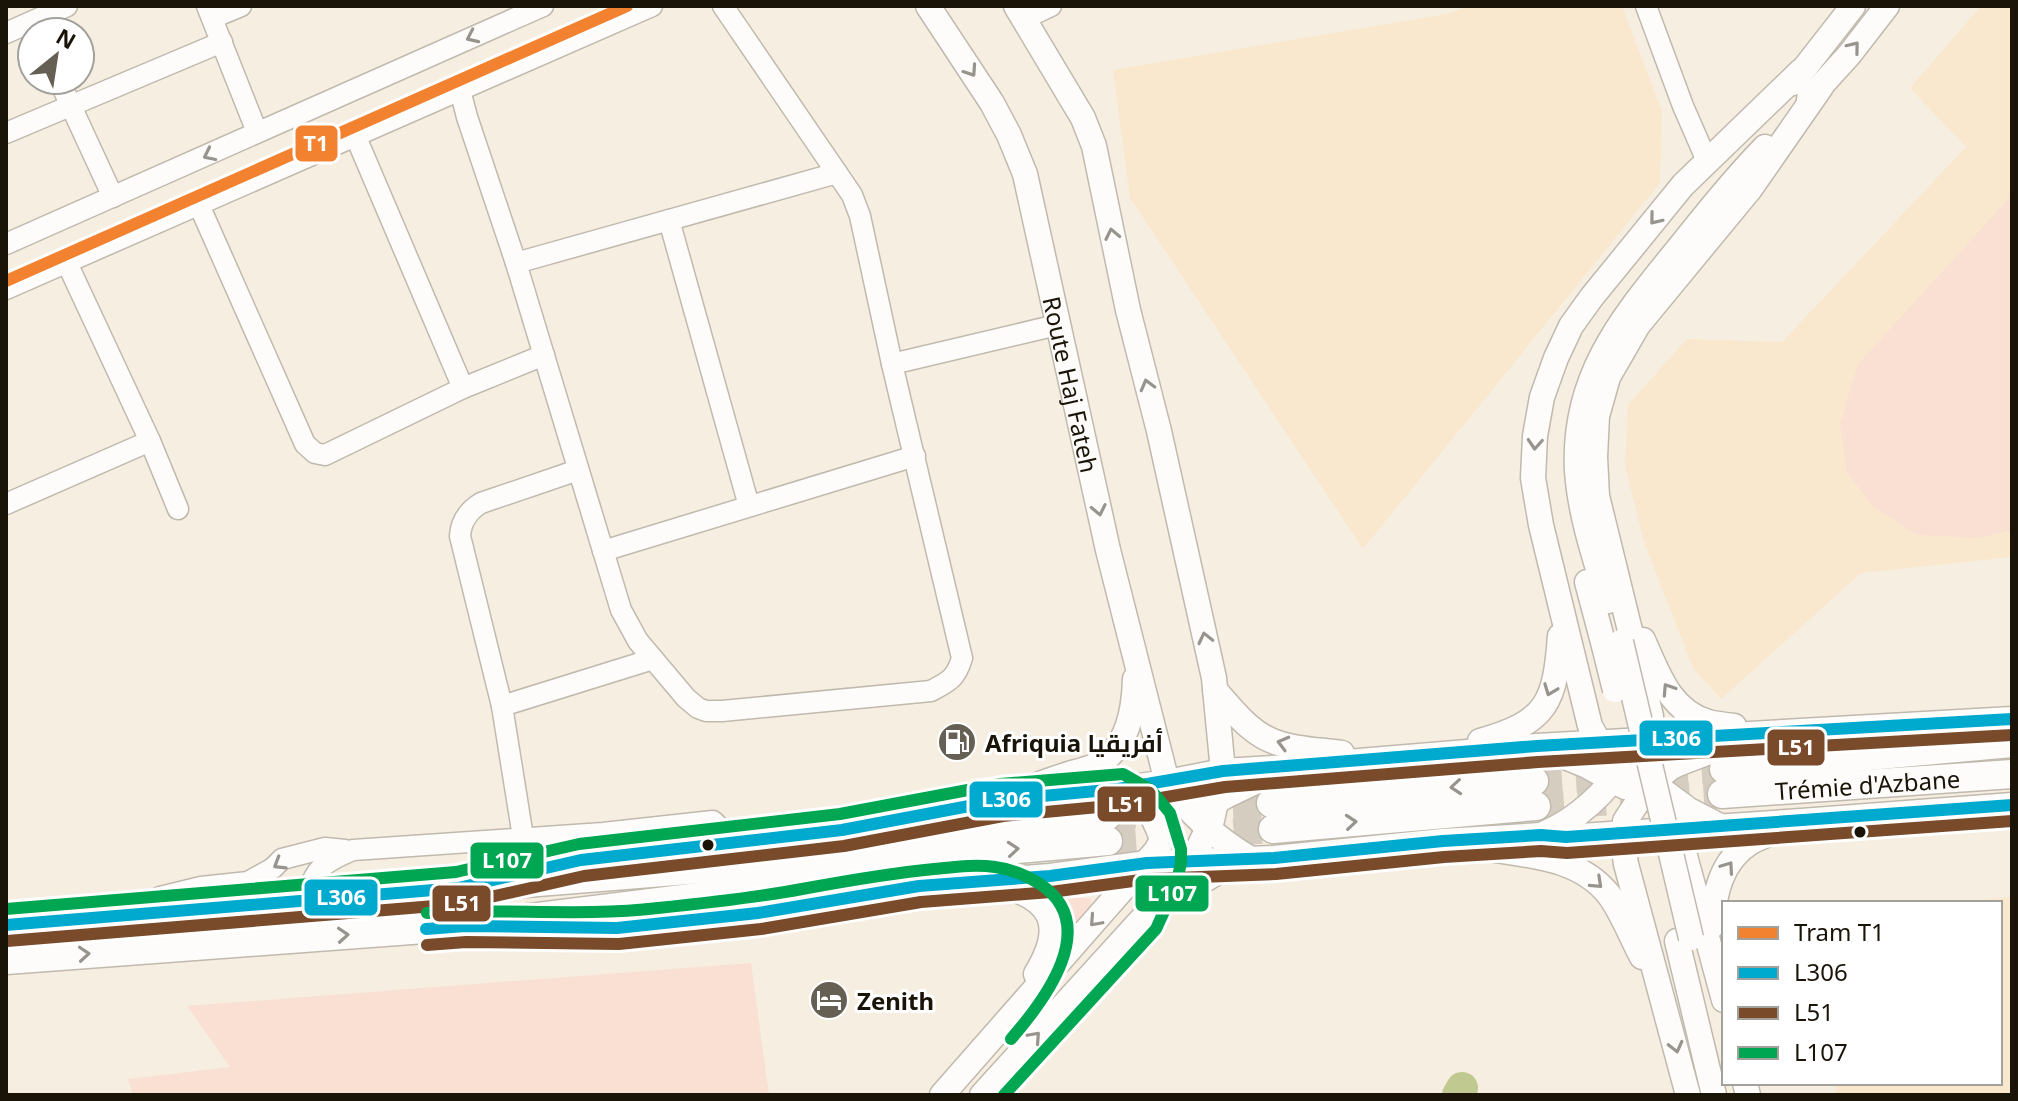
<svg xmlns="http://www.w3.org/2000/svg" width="2018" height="1101" viewBox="0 0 2018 1101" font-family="'Noto Sans',Cairo,sans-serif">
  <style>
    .built { fill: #f9e8ce }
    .green { fill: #f9e0d3 }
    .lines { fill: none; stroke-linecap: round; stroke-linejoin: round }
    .river { stroke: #c0ca90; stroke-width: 32 }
    .highway-tunnel { stroke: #d5cdc0; stroke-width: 28; stroke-dasharray: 28 14; stroke-linecap: butt }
    .minor-casing { stroke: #c0b9ae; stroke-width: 23 }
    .major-casing { stroke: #c0b9ae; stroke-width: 27 }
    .highway-casing { stroke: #c0b9ae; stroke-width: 31 }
    .minor { stroke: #fefcfa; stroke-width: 20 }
    .major { stroke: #fefcfa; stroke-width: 24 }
    .highway { stroke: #fefcfa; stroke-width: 28 }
    .major-bridge-casing { stroke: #c0b9ae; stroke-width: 27; stroke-linecap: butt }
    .major-bridge { stroke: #fefcfa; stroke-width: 24 }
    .bus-1-casing { stroke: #fff; stroke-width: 18 }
    .bus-2-casing { stroke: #fff; stroke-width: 18 }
    .bus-3-casing { stroke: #fff; stroke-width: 18 }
    .bus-1 { stroke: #00a9ce; stroke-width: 12 }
    .bus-2 { stroke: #7a4b2a; stroke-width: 12 }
    .bus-3 { stroke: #00a651; stroke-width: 12 }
    .tram-1-casing { stroke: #fff; stroke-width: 18 }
    .tram-1 { stroke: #f38230; stroke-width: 12 }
    .oneway { stroke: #97938d }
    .bus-dot { fill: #191308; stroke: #fff; stroke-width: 3 }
    .labels { text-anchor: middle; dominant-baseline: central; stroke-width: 6; stroke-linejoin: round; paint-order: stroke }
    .street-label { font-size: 24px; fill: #191308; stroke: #fff }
    .poi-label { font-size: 24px; font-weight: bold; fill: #191308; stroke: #fff; text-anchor: start }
    .line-badge { stroke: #fff; stroke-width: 3 }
    .badge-label { font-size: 22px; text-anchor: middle; font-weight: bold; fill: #fff }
  </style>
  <rect width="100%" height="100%" fill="#f6eee1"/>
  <!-- built -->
  <g class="built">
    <path d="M1470 6H1622L1662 111 1660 183 1363 549 1130 198 1113 70 1446 14Z"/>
    <path d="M1981 6H2012V557L1861 573 1721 699 1693 668 1644 542 1625 466 1628 405 1687 339 1782 342 1966 147 1910 88Z"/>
    <path d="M2012 897V1095H1836L1835 1083H2000V903H1948Z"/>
  </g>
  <!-- green -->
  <g class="green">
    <path d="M2012 195V530L1978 538 1917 535 1872 506 1847 472 1840 424 1858 364Z"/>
    <path d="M1038 894 1091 899V913L1060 950Z"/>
    <path d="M751 963 769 1095H133L128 1079 230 1067 187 1006Z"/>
  </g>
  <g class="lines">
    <!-- river -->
    <path class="river" d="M1458 1095 1462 1088"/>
    <!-- highway-tunnel -->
    <g class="highway-tunnel">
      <path d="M1534 781 1724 769"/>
      <path d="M1536 806 1722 794"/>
      <path d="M1107 816 1271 803"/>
      <path d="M1108 841 1273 829"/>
    </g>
    <defs>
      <g id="minor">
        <path d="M207 6 257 132"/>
        <path d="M1646 6 1683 106 1707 161"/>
        <path d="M212 18 241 6"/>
        <path d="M1024 19 1051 6"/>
        <path d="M6 33 67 6"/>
        <path d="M59 80 113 197"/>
        <path d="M460 90 467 117 516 263 621 610 638 641 686 698 698 708 706 711H722L931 691C950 681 956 678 962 658L892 364 860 216 852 195 723 6"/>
        <path d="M6 133 222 42"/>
        <path d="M355 135 463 388"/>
        <path d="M199 205 305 444 315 453 325 455 463 388 544 355"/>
        <path d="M669 220 749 506"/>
        <path d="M6 244 543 6"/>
        <path d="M67 263 150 441 178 509"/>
        <path d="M516 263 837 173"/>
        <path d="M6 289 652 6"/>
        <path d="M892 364 1057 325"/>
        <path d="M6 504 150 441"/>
        <path d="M603 551 915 456"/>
        <path d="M502 706 653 659"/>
        <path d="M523 837 502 706 460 536C461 521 468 511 481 503L578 470"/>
        <path d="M305 900C316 867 322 863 353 850L603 833 713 821 735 843"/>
        <path d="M147 913 160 897 201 887 248 882 273 868 282 859 325 848 345 850"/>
      </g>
      <g id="major">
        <path id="s1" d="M928 6 992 103 1009 135 1025 174 1108 550 1167 782C1190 815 1217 839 1251 859"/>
        <path d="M1793 83 1853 6"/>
        <path d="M1809 99 1849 55 1887 6"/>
        <path d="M1587 582 1604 646"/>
        <path d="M1608 601C1595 559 1580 515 1577 471 1572 376 1623 317 1678 249 1706 214 1734 179 1765 147"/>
        <path d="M1643 640C1658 673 1669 710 1708 722 1716 724 1725 725 1734 726"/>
        <path d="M1215 690C1233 710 1251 735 1278 743 1298 750 1321 750 1342 753"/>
        <path d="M1480 741C1548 722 1555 702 1560 636"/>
        <path d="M1543 748 1587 766 1625 787"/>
        <path d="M1118 789C1145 802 1152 811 1162 839"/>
        <path d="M1025 790C1041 783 1056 778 1072 773 1080 771 1089 769 1096 765 1128 748 1134 711 1135 679"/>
        <path d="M1207 807 1226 796 1274 773"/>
        <path d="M1669 822 1674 829 1685 856 1724 1000"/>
        <path d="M1718 825 1689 810 1609 751 1599 742 1590 726 1541 525 1533 478 1535 436 1542 397 1556 358 1571 326 1591 298 1683 185 1801 71"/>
        <path d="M1543 834C1579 819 1605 792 1628 761 1638 747 1650 734 1651 716L1597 496 1595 457 1597 416 1608 377 1638 325 1750 189 1821 87"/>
        <path d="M1489 849C1532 856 1580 858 1609 895 1621 910 1632 939 1642 957"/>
        <path d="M519 874 581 860 842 830 1001 800 1118 789 1167 782 1223 771 1287 767 1537 746 2012 719"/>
        <path d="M1000 885C1054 899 1065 926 1036 974"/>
        <path d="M1168 902 1236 861"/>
        <path d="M537 927 617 928 758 913 919 886 1050 876 1147 863 1274 858 1443 841 1541 835 1566 837 1801 821 2012 805"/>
        <path d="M1711 927C1715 894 1720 861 1751 842 1760 837 1772 833 1782 829"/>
        <path d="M1677 941 1714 1095"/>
        <path d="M1745 1083 1748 1095"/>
        <path d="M942 1095 1156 851 1162 840 1167 782"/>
        <path d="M982 1095 1182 875 1192 861 1212 820 1223 771 1214 678 1159 431 1128 310 1094 146 1083 118 1016 6"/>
        <path d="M1688 1095 1626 864 1623 843 1625 821 1641 797 1652 783 1670 768 1678 764 1738 741"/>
      </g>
      <g id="highway">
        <path d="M1724 769 2012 743"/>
        <path id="s2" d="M1722 794 2012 774"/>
        <path d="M1271 803 1534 781"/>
        <path d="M1273 829 1536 806"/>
        <path d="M6 925 812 860 969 831 1107 816"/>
        <path d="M6 960 465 926 827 881 963 854 1108 841"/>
      </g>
    </defs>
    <!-- minor casing -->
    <use href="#minor" class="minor-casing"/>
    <!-- major casing -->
    <use href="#major" class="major-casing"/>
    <!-- highway casing -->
    <use href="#highway" class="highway-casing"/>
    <!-- minor -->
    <use href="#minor" class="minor"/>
    <!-- major -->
    <use href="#major" class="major"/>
    <!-- highway -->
    <use href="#highway" class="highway"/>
    <defs>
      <g id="major-bridge">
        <path d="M1621 642 1691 938"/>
        <path d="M1604 646 1615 690"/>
      </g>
    </defs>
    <!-- major-bridge casing -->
    <use href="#major-bridge" class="major-bridge-casing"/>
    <!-- major-bridge -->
    <use href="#major-bridge" class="major-bridge"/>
    <defs>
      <g id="bus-1">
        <path d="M6 925 458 888 581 860 842 830 1001 800 1118 789 1223 771 1537 746 2012 719"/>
        <path d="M426 929 465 926 617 928 758 913 919 886 1050 876 1147 863 1274 858 1443 841 1541 835 1566 837 2012 805"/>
      </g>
      <g id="bus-2">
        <path d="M7 941 459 904 584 876 844 846 1003 816 1120 805 1225 787 1538 762 2012 735"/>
        <path d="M427 945 466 942 619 944 761 929 921 902 1051 892 1148 879 1276 874 1444 857 1541 851 1567 853 2012 821"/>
      </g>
      <g id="bus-3">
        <path d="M6 909 456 872 579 844 840 814 1000 784 1123 774 1151 790 1170 813 1181 849V863L1176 885 1156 929 1004 1095"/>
        <path d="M427 913C504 908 581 917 658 908 706 903 754 898 802 889 846 881 890 873 934 869 954 867 975 864 995 867 1011 869 1026 875 1040 884 1102 925 1045 1000 1011 1039"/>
      </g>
    </defs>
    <!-- bus-1 casing -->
    <use href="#bus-1" class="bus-1-casing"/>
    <!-- bus-2 casing -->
    <use href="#bus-2" class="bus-2-casing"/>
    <!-- bus-3 casing -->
    <use href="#bus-3" class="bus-3-casing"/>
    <!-- bus-1 -->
    <use href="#bus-1" class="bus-1"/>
    <!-- bus-2 -->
    <use href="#bus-2" class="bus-2"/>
    <!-- bus-3 -->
    <use href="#bus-3" class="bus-3"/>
    <defs>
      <path id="tram-1" d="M6 281 627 6"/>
    </defs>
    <!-- tram-1 casing -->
    <use href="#tram-1" class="tram-1-casing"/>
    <!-- tram-1 -->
    <use href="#tram-1" class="tram-1"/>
  </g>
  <!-- one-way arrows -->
  <defs><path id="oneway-chevron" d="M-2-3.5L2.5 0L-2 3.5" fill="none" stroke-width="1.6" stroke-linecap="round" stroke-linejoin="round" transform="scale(2)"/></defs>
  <g class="oneway">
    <use href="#oneway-chevron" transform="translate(472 37) rotate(155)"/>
    <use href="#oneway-chevron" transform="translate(1854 47) rotate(-51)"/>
    <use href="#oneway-chevron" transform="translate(971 71) rotate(56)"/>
    <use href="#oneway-chevron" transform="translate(209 155) rotate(154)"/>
    <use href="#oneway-chevron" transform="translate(1655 219) rotate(129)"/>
    <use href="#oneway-chevron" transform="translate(1112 234) rotate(-102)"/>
    <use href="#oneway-chevron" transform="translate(1147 385) rotate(-105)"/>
    <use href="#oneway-chevron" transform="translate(1535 444) rotate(94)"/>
    <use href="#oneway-chevron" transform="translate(1099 510) rotate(78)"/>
    <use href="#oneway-chevron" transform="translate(1205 638) rotate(-103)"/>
    <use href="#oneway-chevron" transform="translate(1668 689) rotate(-123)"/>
    <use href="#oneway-chevron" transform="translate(1550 690) rotate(111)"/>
    <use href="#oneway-chevron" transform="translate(1283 743) rotate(-165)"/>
    <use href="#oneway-chevron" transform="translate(1456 787) rotate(175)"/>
    <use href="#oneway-chevron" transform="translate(1351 822) rotate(-5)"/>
    <use href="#oneway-chevron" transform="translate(1013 849) rotate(-5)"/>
    <use href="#oneway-chevron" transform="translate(279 864) rotate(149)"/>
    <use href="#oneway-chevron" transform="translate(1728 867) rotate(-55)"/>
    <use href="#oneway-chevron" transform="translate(1597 883) rotate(43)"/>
    <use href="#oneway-chevron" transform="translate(1095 921) rotate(132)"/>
    <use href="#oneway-chevron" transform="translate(343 935) rotate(-4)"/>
    <use href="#oneway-chevron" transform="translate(84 954) rotate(-4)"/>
    <use href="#oneway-chevron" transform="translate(1035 1037) rotate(-48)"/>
    <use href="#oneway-chevron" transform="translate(1676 1047) rotate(76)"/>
  </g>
  <!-- icons -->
  <defs>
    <symbol id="fuel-disc" viewBox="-11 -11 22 22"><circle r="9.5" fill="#666054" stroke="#fff"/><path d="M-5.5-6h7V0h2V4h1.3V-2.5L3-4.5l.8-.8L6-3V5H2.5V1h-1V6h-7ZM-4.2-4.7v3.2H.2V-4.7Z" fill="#fff"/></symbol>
    <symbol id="hotel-disc" viewBox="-11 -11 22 22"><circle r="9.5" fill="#666054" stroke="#fff"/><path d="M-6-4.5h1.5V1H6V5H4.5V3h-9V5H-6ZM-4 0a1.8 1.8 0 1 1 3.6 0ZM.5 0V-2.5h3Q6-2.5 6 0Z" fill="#fff"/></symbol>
  </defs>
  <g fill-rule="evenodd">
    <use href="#fuel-disc" x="935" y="720" width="44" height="44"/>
    <use href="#hotel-disc" x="807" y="978" width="44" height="44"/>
  </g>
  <!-- markers -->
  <g class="bus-dot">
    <circle cx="1860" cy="832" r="7"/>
    <circle cx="708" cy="845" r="7"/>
  </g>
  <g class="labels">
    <!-- street labels -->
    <g class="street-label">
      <text stroke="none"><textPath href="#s1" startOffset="410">Route Haj Fateh</textPath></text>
      <text stroke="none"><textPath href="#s2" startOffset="146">Trémie d'Azbane</textPath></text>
    </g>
    <!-- poi labels -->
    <g class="poi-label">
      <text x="985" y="742">Afriquia أفريقيا</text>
      <text x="857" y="1000">Zenith</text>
    </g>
  </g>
  <g class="line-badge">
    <rect x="294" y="124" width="45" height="39" rx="8" fill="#f38230"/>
    <rect x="1638" y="719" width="76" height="38" rx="8" fill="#00a9ce"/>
    <rect x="1766" y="728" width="60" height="39" rx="8" fill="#7a4b2a"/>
    <rect x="968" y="780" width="76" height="39" rx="8" fill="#00a9ce"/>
    <rect x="1096" y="785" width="61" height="38" rx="8" fill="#7a4b2a"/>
    <rect x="469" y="841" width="76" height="39" rx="8" fill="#00a651"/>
    <rect x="1134" y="874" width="76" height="39" rx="8" fill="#00a651"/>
    <rect x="303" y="878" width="76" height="39" rx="8" fill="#00a9ce"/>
    <rect x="431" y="884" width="61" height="39" rx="8" fill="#7a4b2a"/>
  </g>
  <g class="badge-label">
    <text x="316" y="151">T1</text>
    <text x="1676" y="746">L306</text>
    <text x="1796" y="755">L51</text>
    <text x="1006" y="807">L306</text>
    <text x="1126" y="812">L51</text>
    <text x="507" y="868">L107</text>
    <text x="1172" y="901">L107</text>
    <text x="341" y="905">L306</text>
    <text x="462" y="911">L51</text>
  </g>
  <!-- border -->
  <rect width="2018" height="1101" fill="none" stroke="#191308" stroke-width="16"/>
  <!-- legend -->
  <rect x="1722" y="901" width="280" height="184" fill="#ffffff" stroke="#a3a19c" stroke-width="2"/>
  <rect x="1738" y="927" width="40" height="12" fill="#f38230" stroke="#a3a19c" stroke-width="2"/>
  <text x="1794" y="941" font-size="24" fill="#191308">Tram T1</text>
  <rect x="1738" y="967" width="40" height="12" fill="#00a9ce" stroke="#a3a19c" stroke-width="2"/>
  <text x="1794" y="981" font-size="24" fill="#191308">L306</text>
  <rect x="1738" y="1007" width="40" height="12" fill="#7a4b2a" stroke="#a3a19c" stroke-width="2"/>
  <text x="1794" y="1021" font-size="24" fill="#191308">L51</text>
  <rect x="1738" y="1047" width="40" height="12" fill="#00a651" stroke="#a3a19c" stroke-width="2"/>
  <text x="1794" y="1061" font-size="24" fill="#191308">L107</text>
  <!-- north arrow -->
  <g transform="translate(56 56) rotate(30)"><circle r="38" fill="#ffffff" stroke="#a3a19c" stroke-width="2"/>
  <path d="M0-6L14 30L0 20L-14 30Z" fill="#666054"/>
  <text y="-12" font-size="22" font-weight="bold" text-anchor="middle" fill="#191308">N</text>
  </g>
</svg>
